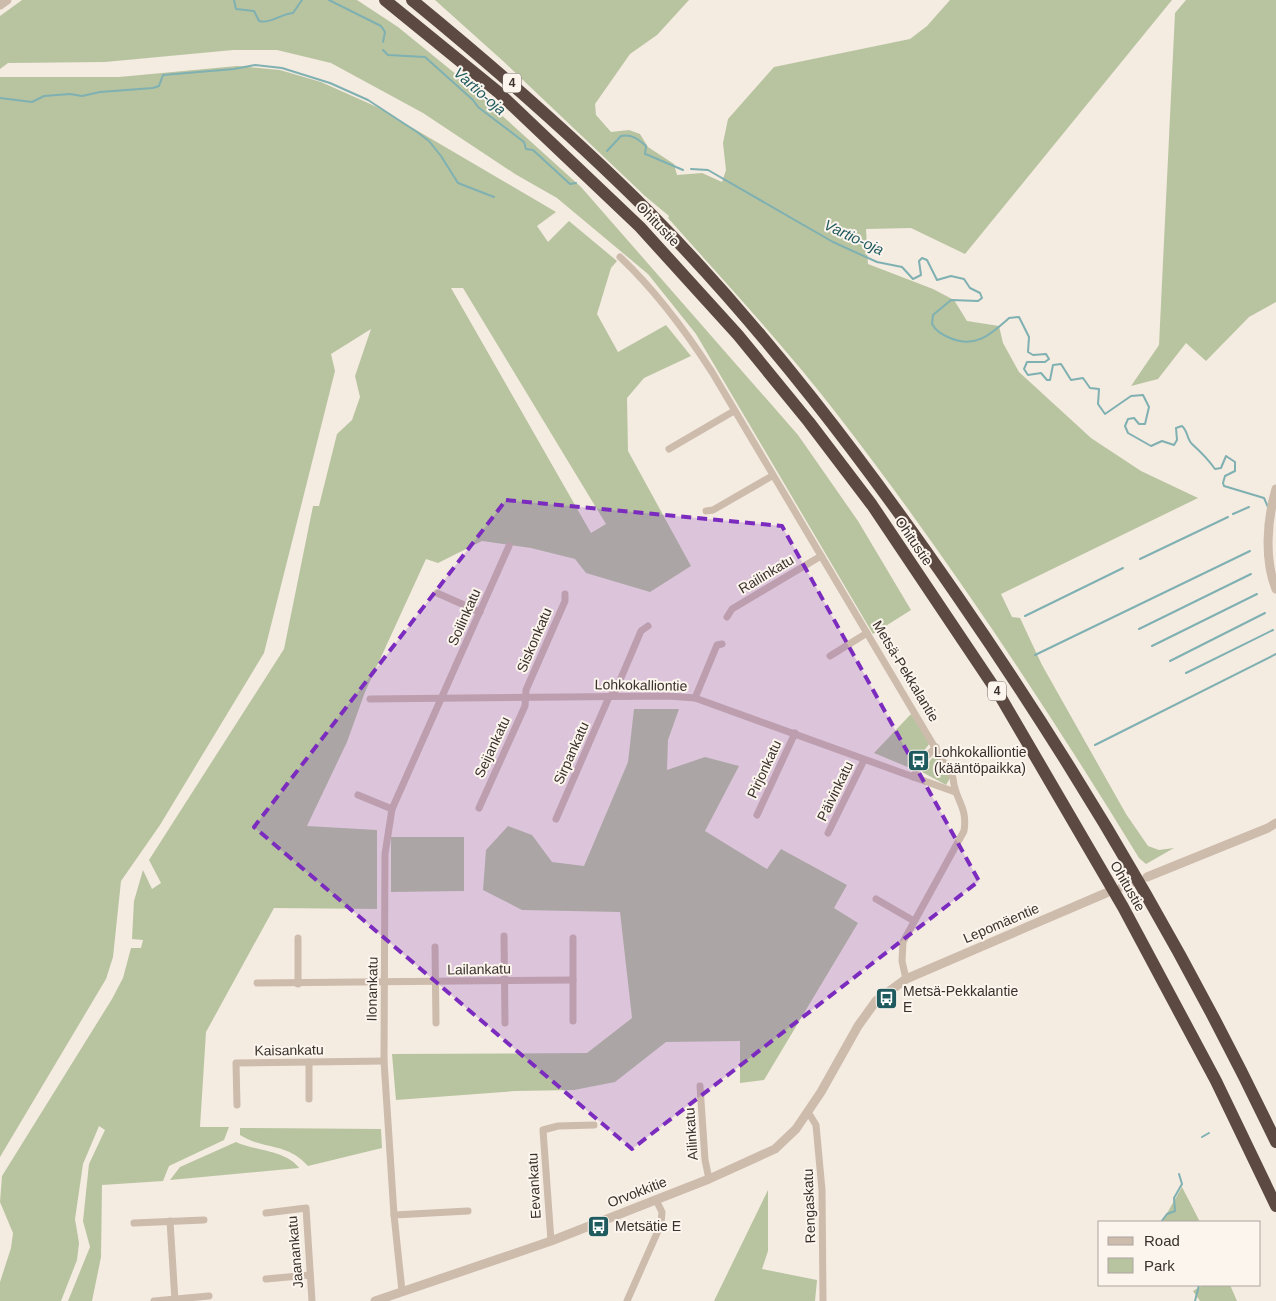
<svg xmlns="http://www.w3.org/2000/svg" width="1276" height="1301" viewBox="0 0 1276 1301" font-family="Arial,sans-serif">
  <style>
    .green { fill: #b8c4a0; fill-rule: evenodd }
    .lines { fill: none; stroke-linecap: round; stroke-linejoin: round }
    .stream { stroke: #7fb0b2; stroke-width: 2 }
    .minor { stroke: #cdbbac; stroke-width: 7 }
    .tertiary { stroke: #cdbbac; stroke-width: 9 }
    .motorway { stroke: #5c4a42; stroke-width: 12 }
    .marked { fill: #7b2cbf; fill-opacity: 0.2; stroke: #7b2cbf; stroke-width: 4; stroke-dasharray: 10 6; stroke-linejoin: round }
    .labels { text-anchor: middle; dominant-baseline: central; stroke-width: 4; stroke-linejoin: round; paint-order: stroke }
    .shield { fill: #fbf5ee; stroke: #756b66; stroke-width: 1 }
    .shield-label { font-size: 12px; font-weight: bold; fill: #3b302b }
    .street-label { font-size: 14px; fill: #3b302b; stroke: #fbf5ee }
    .poi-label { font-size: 14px; fill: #3b302b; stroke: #fbf5ee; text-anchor: start }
    .water-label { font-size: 15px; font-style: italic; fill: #1f5a5e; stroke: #fbf5ee }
  </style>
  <rect width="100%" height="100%" fill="#f4ebe1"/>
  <!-- green -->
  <g class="green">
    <path d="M22 0H357L398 27 457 75 581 187 798 435 858 521 911 610 873 634 696 334 648 274 557 198 515 174 423 113 331 63 277 50H233L105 62 8 63 0 69V16Z"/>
    <path d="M435 0H689L657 35 630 54 595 104 596 115 611 132 629 130 640 134 648 147 674 164 677 175 702 173 722 182 726 170 723 143 728 119 774 67 910 39 927 26 950 0H1172L965 254 911 228 866 229 868 264 933 289 954 300 967 321 999 326 1003 343 1019 372 1091 438 1141 471 1198 498 1001 594 1012 617 1020 618 1042 665 1126 814 1148 846 1159 850 1174 848 1146 864 1139 858C1046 706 948 558 840 418 786 348 726 283 668 218L669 216 645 196 503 61Z"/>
    <path d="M1186 0H1276V302L1249 317 1206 361 1186 343 1158 379 1131 386 1159 345 1175 13Z"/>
    <path d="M237 66 280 70 321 82 377 107 556 212 537 226 548 242 569 221 617 261 611 268 597 314 618 352 666 325 691 356 644 378 627 398 628 451 691 566 650 592 586 573 575 559 531 548 482 541 438 563 426 559 365 692 347 742 307 826 377 830V909L274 908 206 1032 200 1127H229L224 1140 169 1166 163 1181 102 1185 101 1257 92 1301H68L90 1247 83 1221 89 1164 105 1130 99 1126 83 1164 75 1219 79 1243 77 1260 61 1301H0V1282L11 1248 13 1233 0 1202 2 1176 112 999 123 978 131 948H141L143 940 132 939 134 901 143 870 152 889 161 883 149 860 284 649 313 506H319L337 434 352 420 360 397 355 376 371 329 331 354 335 371 264 653 160 825 121 881 113 957 106 979 0 1157V77H119ZM451 288H463L606 524 591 533Z"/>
    <path d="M634 709H679L668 740 667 770 705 757 739 766 705 831 767 869 781 849 847 885 834 908 858 923 764 1080 740 1083V1041L666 1042 615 1082 574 1090 515 1091 396 1100 392 1054 587 1053 632 1018 620 912 522 910 483 890 486 850 508 826 532 835 552 862 584 866 628 762Z"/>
    <path d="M911 714 930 743 910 768 874 753Z"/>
    <path d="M937 757 950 778 946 785 922 772 932 758Z"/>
    <path d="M391 837H464V891L391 892Z"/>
    <path d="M240 1128 381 1129 382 1148 308 1166C287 1142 263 1150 240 1135Z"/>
    <path d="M236 1142C255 1151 286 1150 299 1168L170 1180 180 1167Z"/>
    <path d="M1182 1187 1200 1222H1162Z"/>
    <path d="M768 1190V1251L762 1269 817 1280 815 1301H714Z"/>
    <path d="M1203 1285H1230L1237 1301H1200L1193 1291Z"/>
  </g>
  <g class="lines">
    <!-- stream -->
    <g class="stream">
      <path d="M234 0 236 9 254 11 259 21C270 24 281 14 293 13L302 0"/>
      <path d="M329 0 381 26 385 32 383 42"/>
      <path d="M383 50 388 55 425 57 473 100 478 107 524 142 526 149 533 150 570 184 576 183"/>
      <path d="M0 98 32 102 44 96 70 94 82 96 100 92 153 88 159 86 163 75 234 69 255 65 282 68 330 83 368 100 417 132 429 141 441 156 458 183 494 197"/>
      <path d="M607 151 621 136C632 134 638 139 646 146L645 154 648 155 683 170"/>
      <path d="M691 169 708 170 833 242 877 262 902 267 913 279 921 275 919 261 922 258 927 260 937 280 951 276 964 279 970 288 980 293 982 298 978 301 951 300 933 315 932 324C936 331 942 335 950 338 976 349 991 334 1009 318L1019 317 1029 337 1028 352 1033 355 1046 354 1049 359 1045 362H1027L1024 369 1028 375 1041 373 1047 380H1050L1053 365 1061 364 1071 380 1083 378 1090 388 1099 389 1098 404 1105 414 1131 396 1143 395 1149 407 1145 424H1139L1134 418 1128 419 1125 426 1128 433 1151 446 1162 441 1174 445 1177 440 1176 428 1182 426C1188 431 1187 440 1192 444 1202 453 1208 459 1215 469L1221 468 1226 456 1235 462V471L1225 476 1223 483 1224 486 1264 498 1268 507"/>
      <path d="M1233 514 1249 507"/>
      <path d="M1140 559 1228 517"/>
      <path d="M1025 616 1123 568"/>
      <path d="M1139 629 1251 574"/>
      <path d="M1152 646 1257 594"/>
      <path d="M1035 655 1250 551"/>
      <path d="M1170 661 1265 613"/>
      <path d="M1186 673 1273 630"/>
      <path d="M1095 745 1276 654"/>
      <path d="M1202 1137 1209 1133"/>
      <path d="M1161 1222 1167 1214 1175 1211 1174 1198 1182 1184 1179 1174"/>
      <path d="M1195 1301 1199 1285"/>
    </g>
    <!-- minor -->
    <g class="minor">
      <path d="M620 257C656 291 685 330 712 372L953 778C955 801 968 806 964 831L903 942 902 961 906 979"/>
      <path d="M669 449 734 411"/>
      <path d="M706 511 713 510 772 476"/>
      <path d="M437 593 480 612"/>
      <path d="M727 617 732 609 821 556"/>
      <path d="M830 656 867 633"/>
      <path d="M695 698 717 645 722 644"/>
      <path d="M370 699 668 696 695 698 955 792"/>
      <path d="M913 777 924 759 936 747"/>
      <path d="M358 795 392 809"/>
      <path d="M479 808 525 706 526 690 565 601V594"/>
      <path d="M757 815 795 733"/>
      <path d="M556 819 609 697 615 692 641 631 648 626"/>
      <path d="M828 833 864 760"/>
      <path d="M876 899 914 921"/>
      <path d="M504 936 505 1023"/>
      <path d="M298 938V984"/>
      <path d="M573 938V1021"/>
      <path d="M435 947 436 1023"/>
      <path d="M257 983 573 980"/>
      <path d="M700 1086 705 1160 709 1179"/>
      <path d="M309 1099V1062"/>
      <path d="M237 1105 236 1063 384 1061"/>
      <path d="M808 1112 816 1125 822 1190 823 1301"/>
      <path d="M266 1213 306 1208 312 1301"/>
      <path d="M394 1215 468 1211"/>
      <path d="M170 1221 175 1301"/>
      <path d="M134 1223 204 1220"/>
      <path d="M551 1241 543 1130 558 1126 594 1125"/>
      <path d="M266 1279 310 1275"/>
      <path d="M402 1291 394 1215 384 1061 385 854 392 809 509 546"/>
      <path d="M154 1301 209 1296"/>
      <path d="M627 1301 661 1224 662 1212 656 1200"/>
    </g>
    <!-- tertiary -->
    <g class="tertiary">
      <path d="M0 5 7 0"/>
      <path d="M1276 489C1267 520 1264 559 1276 589"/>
      <path d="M1147 877 1268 828 1276 823"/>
      <path d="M1122 887 1132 883"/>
      <path d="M375 1301 551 1241 709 1179 775 1149 796 1129 821 1092 858 1026 876 1001 906 979 1106 893"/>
    </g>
    <!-- motorway -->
    <g class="motorway">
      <path d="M385 0 498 92 640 227 738 335 809 422 872 505 1000 696 1123 907 1216 1081 1276 1206"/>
      <path d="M412 0C495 68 574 137 650 213 765 330 865 462 958 597 1078 771 1185 951 1276 1142"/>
    </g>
  </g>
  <!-- marked area -->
  <path class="marked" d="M506 500 782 526 979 881 632 1149 254 827Z"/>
  <!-- icons -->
  <defs>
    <symbol id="bus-square" viewBox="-11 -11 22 22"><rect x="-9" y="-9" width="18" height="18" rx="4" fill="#1f5a5e" stroke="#fbf5ee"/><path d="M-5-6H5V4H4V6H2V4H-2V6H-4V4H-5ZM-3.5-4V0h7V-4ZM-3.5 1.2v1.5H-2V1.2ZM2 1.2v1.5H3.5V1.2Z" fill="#fff"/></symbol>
  </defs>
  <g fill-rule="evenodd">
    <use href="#bus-square" x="906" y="748" width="25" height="25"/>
    <use href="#bus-square" x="874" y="986" width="25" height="25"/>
    <use href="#bus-square" x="586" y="1214" width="25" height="25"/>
  </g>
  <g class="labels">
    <!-- shield labels -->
    <g class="shield">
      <rect x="503" y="73.5" width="18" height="19" rx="4"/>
      <rect x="988" y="681.5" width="18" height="19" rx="4"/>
    </g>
    <g class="shield-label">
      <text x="512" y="83">4</text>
      <text x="997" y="691">4</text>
    </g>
    <!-- street labels -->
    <g class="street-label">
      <text transform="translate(658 224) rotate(46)">Ohitustie</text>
      <text transform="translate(914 541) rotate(56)">Ohitustie</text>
      <text transform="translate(766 574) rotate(-31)">Railinkatu</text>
      <text transform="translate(464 617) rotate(-66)">Soilinkatu</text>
      <text transform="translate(534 640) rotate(-67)">Siskonkatu</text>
      <text transform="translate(906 671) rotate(59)">Metsä-Pekkalantie</text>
      <text transform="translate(641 685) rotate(1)">Lohkokalliontie</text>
      <text transform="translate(492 747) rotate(-65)">Seijankatu</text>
      <text transform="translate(571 753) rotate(-66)">Sirpankatu</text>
      <text transform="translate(764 769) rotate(-65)">Pirjonkatu</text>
      <text transform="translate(835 791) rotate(-64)">Päivinkatu</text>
      <text transform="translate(1128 886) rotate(60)">Ohitustie</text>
      <text transform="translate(1001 923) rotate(-23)">Lepomäentie</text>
      <text transform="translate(479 969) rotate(-1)">Lailankatu</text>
      <text transform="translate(372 989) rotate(-89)">Ilonankatu</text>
      <text transform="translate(289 1050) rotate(-1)">Kaisankatu</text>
      <text transform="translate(691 1134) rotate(-94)">Ailinkatu</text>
      <text transform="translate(534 1186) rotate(-93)">Eevankatu</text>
      <text transform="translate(637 1192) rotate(-21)">Orvokkitie</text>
      <text transform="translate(809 1206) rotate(-92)">Rengaskatu</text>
      <text transform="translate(295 1252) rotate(-95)">Jaanankatu</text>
    </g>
    <!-- poi labels -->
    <g class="poi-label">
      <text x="934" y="752">Lohkokalliontie<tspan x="934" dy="16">(kääntöpaikka)</tspan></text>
      <text x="903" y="991">Metsä-Pekkalantie<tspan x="903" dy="16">E</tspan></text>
      <text x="615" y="1226">Metsätie E</text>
    </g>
    <!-- water labels -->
    <g class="water-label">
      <text transform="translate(480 91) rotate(41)">Vartio-oja</text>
      <text transform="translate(854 237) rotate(25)">Vartio-oja</text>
    </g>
  </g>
  <!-- legend -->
  <rect x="1098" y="1221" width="162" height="65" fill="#fbf5ee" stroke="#aea6a0"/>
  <rect x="1108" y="1237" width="25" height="8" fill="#cdbbac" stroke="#aea6a0"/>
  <text x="1144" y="1246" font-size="15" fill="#3b302b">Road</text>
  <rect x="1108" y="1258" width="25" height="15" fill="#b8c4a0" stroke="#aea6a0"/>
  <text x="1144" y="1271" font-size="15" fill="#3b302b">Park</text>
</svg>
